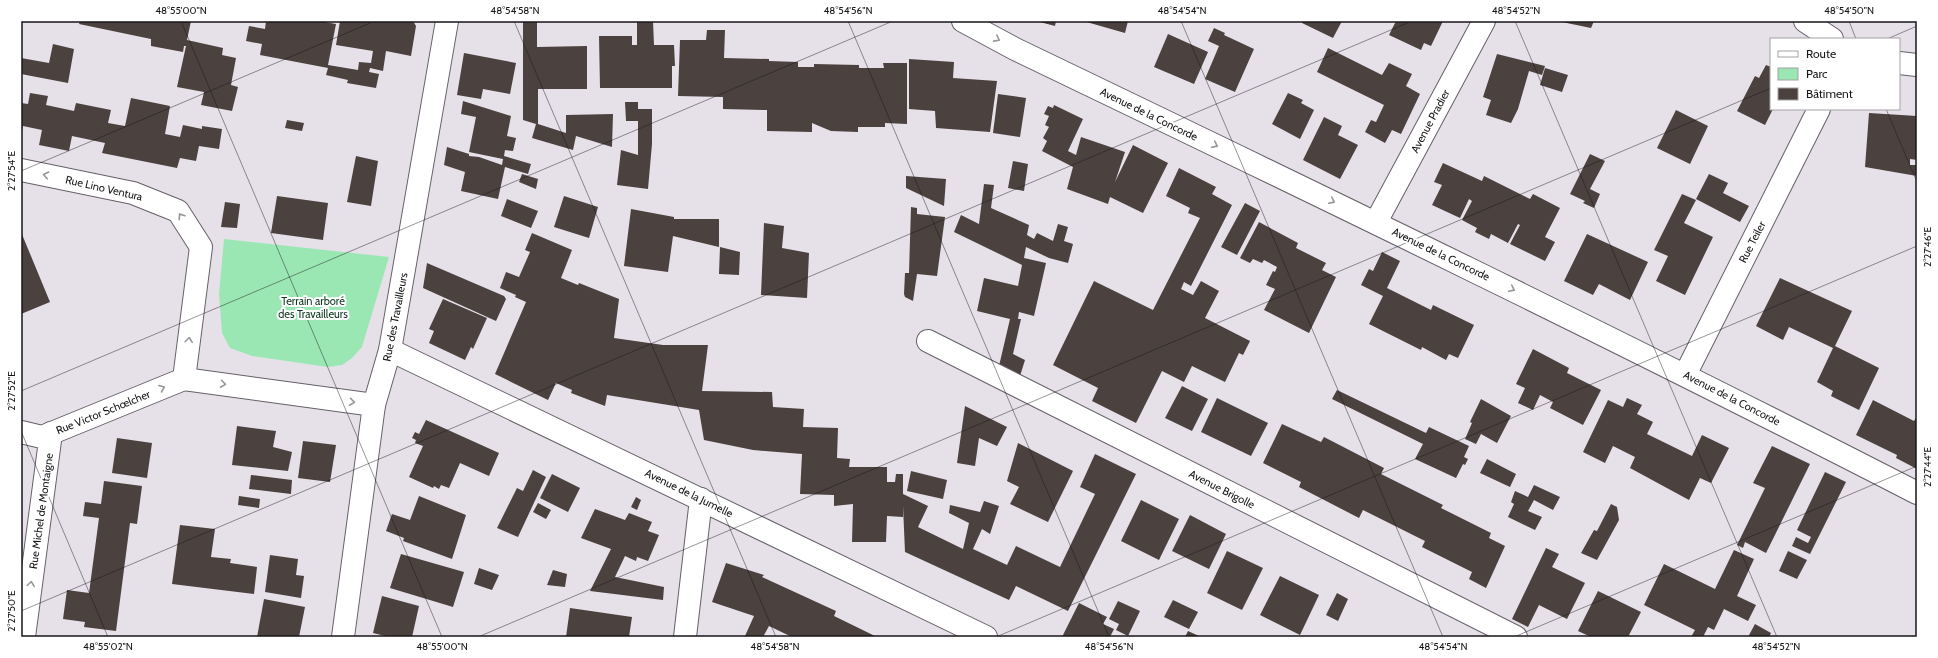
<svg xmlns="http://www.w3.org/2000/svg" width="1938" height="658" viewBox="0 0 1938 658" font-family="Cabin,sans-serif">
  <style>
    .green { fill: #9be7b4 }
    .building { fill: #4b413e }
    .lines { fill: none; stroke-linecap: round; stroke-linejoin: round }
    .minor-casing { stroke: #666068; stroke-width: 24 }
    .minor { stroke: #fff; stroke-width: 22 }
    .oneway { stroke: #989698 }
    .ticks { fill: none; stroke: #19161a; stroke-width: 1; stroke-opacity: 0.45 }
    .labels { text-anchor: middle; dominant-baseline: central; stroke-width: 4; stroke-linejoin: round; paint-order: stroke }
    .street-label { font-size: 11px; fill: #19161a; stroke: #fff }
    .park-label { font-size: 11px; fill: #0d351e; stroke: #fff }
    .neatline { fill: none; stroke: #19161a; stroke-width: 1.5 }
    .ticks-label { font-size: 10px; text-anchor: middle; fill: #19161a }
  </style>
  <rect width="100%" height="100%" fill="#e6e0e9"/>
  <!-- green -->
  <path class="green" d="M224 239 389 257 362 347 352 358 342 365 328 367 252 356 230 348 222 333 219 294Z"/>
  <!-- building -->
  <g class="building">
    <path d="M80 21H191L187 40 223 48 222 55 236 58 231 85 238 87 232 111 201 105 204 92 177 87 186 46H184L183 52 151 46V39L79 24Z"/>
    <path d="M266 21H319L336 24 328 65 358 70 359 62 371 63 373 51 336 45 340 21H413L416 26 411 56 386 51 383 71 370 68 369 72 379 74 376 88 347 83 348 80 326 75 328 68 260 55 262 44 246 41 249 26 265 29Z"/>
    <path d="M523 21H537V47L587 46V89H538V124L566 133V115L613 114 612 147 576 136 573 150 532 138 536 124 523 120Z"/>
    <path d="M637 21H653L654 45H674L675 66H672V88H600L599 36H632V45H637Z"/>
    <path d="M1036 21H1056L1055 26Z"/>
    <path d="M1083 21H1128L1125 33Z"/>
    <path d="M1303 21H1342L1333 38 1302 23Z"/>
    <path d="M1396 21H1443L1431 46 1424 43 1421 50 1389 35Z"/>
    <path d="M1557 21H1594L1591 28Z"/>
    <path d="M1214 28 1225 33 1224 35 1254 49 1235 92 1205 79 1219 46 1208 41Z"/>
    <path d="M707 30H725L724 58 769 59V61L798 62V67H814V64L859 65V68H884L883 63H907V124L885 123V127H858V132L831 131 812 123V132L767 131V110L723 109V97L678 96 680 40H706Z"/>
    <path d="M1168 34 1208 52 1194 84 1154 67Z"/>
    <path d="M53 44 74 49 68 83 21 74V58L49 63Z"/>
    <path d="M1328 48 1382 75 1389 63 1412 74 1406 86 1420 94 1401 134 1392 130 1385 143 1365 132 1371 120 1376 122 1384 105 1317 72Z"/>
    <path d="M464 53 516 63 510 94 483 89 481 99 457 95Z"/>
    <path d="M1497 54 1545 66 1542 75 1529 71 1518 109 1511 123 1486 115 1491 100 1483 97Z"/>
    <path d="M909 59 954 62 953 78 997 81 990 132 936 128 935 111 909 109Z"/>
    <path d="M1766 65 1771 67V109H1773L1765 125 1737 111 1755 76 1759 78Z"/>
    <path d="M1545 68 1568 75 1562 92 1540 85Z"/>
    <path d="M30 93 48 96 46 105 74 111 76 103 111 110 108 123 125 126 131 98 170 106 165 134 180 137 183 125 202 129V126L222 129 219 149 199 146 196 161 180 158 177 168 102 153 105 143 72 136 69 151 39 145 42 130 23 126 21 134V103L28 104Z"/>
    <path d="M1288 93 1303 100 1301 103 1314 110 1300 139 1272 124Z"/>
    <path d="M998 94 1026 98 1020 137 993 133Z"/>
    <path d="M463 101 511 116 507 136 516 138 513 151 505 150 504 156 531 164 528 174 505 167 498 199 461 191 465 172 444 165 447 147 469 154V156L479 157 502 165 503 159 469 152 476 117 461 114Z"/>
    <path d="M625 102H638V109H652V144L648 189 617 185 621 150 638 155V121H626Z"/>
    <path d="M1054 105 1083 119 1068 151 1076 155 1081 137 1125 152 1115 182 1133 145 1168 163 1143 213 1110 197 1108 204 1067 189 1073 167 1042 151 1047 141 1043 138 1049 127 1045 125 1049 116 1044 114 1048 106 1053 108Z"/>
    <path d="M1676 110 1708 126 1690 164 1657 148Z"/>
    <path d="M1869 113 1917 116V160L1910 159V165H1917V176L1865 167Z"/>
    <path d="M1324 117 1342 126 1338 135 1358 145 1340 179 1303 160Z"/>
    <path d="M287 120 304 123 302 131 285 128Z"/>
    <path d="M1590 154 1605 161 1590 189 1600 194 1594 208 1583 203 1585 201 1570 194Z"/>
    <path d="M356 156 378 161 371 206 347 202Z"/>
    <path d="M1013 161 1028 164 1024 191 1008 188Z"/>
    <path d="M1443 163 1482 181 1484 176 1530 199 1533 194 1560 208 1545 237 1555 242 1545 261 1510 244 1520 225 1518 224 1508 243 1491 234 1489 239 1475 232 1477 228 1462 220 1472 201 1469 199 1460 218 1432 205 1442 185 1434 182Z"/>
    <path d="M1179 168 1216 187 1212 194 1232 205 1191 286 1184 282 1181 289 1193 295 1201 281 1219 291 1205 318 1250 341 1243 355 1239 353 1225 382 1192 366 1184 382 1162 371 1136 423 1092 401 1098 388 1053 365 1094 281 1153 310 1200 218 1188 213 1190 208 1166 196Z"/>
    <path d="M522 174 538 179 536 189 519 182Z"/>
    <path d="M1709 174 1728 183 1723 193 1749 206 1740 222 1696 199Z"/>
    <path d="M906 176 946 179 944 206 906 188Z"/>
    <path d="M984 184 994 185 991 208 1029 225 1027 235 1034 239 1037 233 1053 241 1058 224 1068 227 1064 241 1073 244 1068 263 1049 258 1026 247 1024 258 1046 263 1034 316 1019 312 1018 319H1021L1013 354 1025 360 1020 376 999 366 1010 319 977 311 984 278 1018 286 1022 265 954 232 961 215 979 224Z"/>
    <path d="M1682 194 1696 200 1684 223 1713 237 1685 295 1656 281 1668 256 1654 250Z"/>
    <path d="M277 196 328 203 323 240 271 233Z"/>
    <path d="M564 196 598 207 589 238 554 227Z"/>
    <path d="M507 199 538 211 531 228 501 216Z"/>
    <path d="M225 202 240 204 237 228 221 227Z"/>
    <path d="M1245 203 1260 211 1237 255 1221 247Z"/>
    <path d="M911 207 917 208V214L945 217 937 276 917 274 913 301 905 297 904 294 905 273H909Z"/>
    <path d="M631 209 674 217V219H719V247L673 236 668 272 624 266Z"/>
    <path d="M1259 222 1298 243 1296 248 1326 263 1322 270 1336 277 1309 333 1264 310 1275 289 1266 285 1273 271 1275 272 1277 267 1264 260 1262 263 1253 259 1250 263 1240 258Z"/>
    <path d="M764 223 784 226 782 248 809 253 807 298 761 295Z"/>
    <path d="M21 232 50 302 21 314Z"/>
    <path d="M532 233 572 250 561 278 578 285 579 283 619 299 614 338 663 345H708L702 391 772 392 773 407 804 409 803 427 838 428 837 458 850 459 849 467H887V482H895L896 474H903V494L928 506 918 527 963 549 969 523 949 513 950 505 980 512 984 501 999 506 990 534 982 529 973 549 1007 565 1016 546 1060 567 1095 494 1080 487 1095 454 1136 474 1068 611 1016 586 1009 600 905 552 903 506V517L887 516 886 542H852L853 504 834 506V495L800 494 802 454 753 450 704 440 699 410 607 395 605 406 571 393 572 390 556 383 548 400 495 374 526 302 515 297 516 295 500 288 506 272 519 277 530 252 525 250Z"/>
    <path d="M1587 234 1648 262 1630 300 1599 284 1593 295 1564 281Z"/>
    <path d="M720 247 740 252 739 275 719 274Z"/>
    <path d="M1382 252 1400 261 1387 288 1431 310 1433 305 1474 325 1458 358 1449 354 1446 360 1422 347 1421 350 1369 324 1383 296 1361 285 1369 269 1373 271Z"/>
    <path d="M427 263 504 296 506 299 496 321 423 288Z"/>
    <path d="M1780 278 1852 311 1835 346 1879 368 1859 410 1831 396 1833 391 1817 382 1833 348 1789 327 1783 340 1756 326Z"/>
    <path d="M443 299 487 318 473 349 471 347 465 360 429 343 434 331 429 329Z"/>
    <path d="M1533 349 1569 368 1567 373 1601 390 1583 425 1550 408 1553 402 1540 395 1533 410 1518 403 1525 388 1516 384Z"/>
    <path d="M1182 386 1208 399 1192 431 1165 418Z"/>
    <path d="M1337 390 1426 433 1429 427 1469 446 1464 457 1468 459 1465 465 1463 464 1456 478 1415 459 1423 444 1332 399Z"/>
    <path d="M1217 398 1268 423 1251 456 1201 432Z"/>
    <path d="M1627 398 1642 405 1637 414 1653 422 1647 434 1692 456 1702 435 1729 448 1711 483 1700 478 1689 500 1630 468 1635 457 1613 446 1605 463 1583 452 1608 400 1623 407Z"/>
    <path d="M1481 399 1511 416 1497 443 1481 434 1476 444 1465 439 1472 423 1470 422Z"/>
    <path d="M1873 400 1914 421 1917 416V469L1896 458 1897 455 1856 435Z"/>
    <path d="M965 406 1007 427 997 446 979 438 975 466 957 463Z"/>
    <path d="M426 420 499 453 489 476 460 463 449 488 441 485 439 489 434 486 433 488 409 477 423 446 415 443 416 440 412 438 415 432 419 434Z"/>
    <path d="M1282 424 1321 442 1324 437 1384 468 1381 474 1443 505 1441 508 1491 533 1489 538 1505 546 1486 588 1469 579 1472 572 1422 547 1425 541 1363 510 1359 518 1299 487 1301 482 1263 463Z"/>
    <path d="M237 426 276 431 273 447 292 452 288 471 232 465Z"/>
    <path d="M117 438 152 443 147 478 112 473Z"/>
    <path d="M303 441 336 445 330 482 298 478Z"/>
    <path d="M1018 443 1073 471 1048 522 1010 504 1019 487 1007 481Z"/>
    <path d="M1772 446 1810 464 1766 553 1745 542 1743 548 1737 545 1765 488 1753 483Z"/>
    <path d="M1487 459 1516 474 1510 487 1480 473Z"/>
    <path d="M533 470 546 477 518 537 497 528 517 488 523 491Z"/>
    <path d="M911 471 947 480 943 499 907 491Z"/>
    <path d="M1825 472 1846 482 1810 554 1792 546 1796 537 1808 543 1811 537 1797 530Z"/>
    <path d="M552 474 580 488 568 512 540 498Z"/>
    <path d="M251 475 292 480 291 494 249 489Z"/>
    <path d="M104 481 142 486 137 524 130 523 116 631 84 627 85 622 63 619 67 590 89 593 99 518 83 516 85 502 101 504Z"/>
    <path d="M1534 485 1560 497 1553 510 1534 500 1528 511 1542 517 1535 530 1508 517 1514 504 1511 502 1515 491 1528 497Z"/>
    <path d="M239 496 260 499 259 508 238 505Z"/>
    <path d="M419 496 466 515 452 559 403 541 404 538 386 531 392 514 410 520Z"/>
    <path d="M636 497 641 500 637 510 631 507Z"/>
    <path d="M1141 500 1179 519 1159 560 1121 541Z"/>
    <path d="M538 503 551 510 546 519 533 512Z"/>
    <path d="M1611 504 1617 507 1619 520 1597 560 1581 553 1594 530 1597 531Z"/>
    <path d="M595 509 625 520 629 513 652 522 648 531 659 535 648 561 637 557 636 561 625 556 615 577 664 587 663 600 590 591 611 549 581 538Z"/>
    <path d="M1190 515 1226 534 1209 569 1172 551Z"/>
    <path d="M180 525 215 529 211 557 231 559 230 563 257 567 254 594 172 584Z"/>
    <path d="M1546 548 1559 554 1552 567 1585 583 1567 619 1539 605 1528 627 1512 619Z"/>
    <path d="M1734 550 1754 559 1737 596 1756 605 1748 621 1724 609 1714 630 1708 627 1703 637H1691L1695 630 1644 605 1664 564 1715 589Z"/>
    <path d="M1227 551 1263 568 1242 610 1207 593Z"/>
    <path d="M1788 551 1807 560 1797 579 1779 571Z"/>
    <path d="M401 554 464 572 453 607 390 588Z"/>
    <path d="M270 555 298 559 296 575 304 576 301 598 265 592Z"/>
    <path d="M726 563 764 575 762 577 836 611 834 616 877 637H792L769 626 763 637H748L745 636 754 616 712 602Z"/>
    <path d="M479 568 499 575 492 590 474 584Z"/>
    <path d="M553 570 567 574 565 587 547 585Z"/>
    <path d="M1280 576 1319 595 1300 635 1260 615Z"/>
    <path d="M1598 591 1641 612 1628 637H1591L1578 631Z"/>
    <path d="M1337 593 1348 599 1338 621 1326 615Z"/>
    <path d="M382 596 419 606 412 637H389L373 633Z"/>
    <path d="M264 599 305 607 299 637H257Z"/>
    <path d="M1173 600 1198 612 1189 629 1164 617Z"/>
    <path d="M1118 601 1140 611 1128 636 1116 630 1119 624 1109 619Z"/>
    <path d="M1079 603 1107 617 1103 624 1114 629 1110 637H1062Z"/>
    <path d="M570 608 632 617 629 637H566Z"/>
    <path d="M1755 624 1771 633 1769 637H1748Z"/>
    <path d="M1188 631 1201 637H1185Z"/>
  </g>
  <g class="lines">
    <defs>
      <g id="minor">
        <path d="M963 21 1015 49C1317 194 1619 340 1917 493"/>
        <path d="M1805 21 1832 39"/>
        <path d="M1899 63 1917 65"/>
        <path d="M21 170 133 193 178 211 201 247 184 379"/>
        <path d="M1376 222 1484 21"/>
        <path d="M928 341 1516 637"/>
        <path d="M390 350 986 637"/>
        <path d="M1685 375 1819 109"/>
        <path d="M184 379 374 405"/>
        <path d="M21 432 42 437 184 379"/>
        <path d="M24 637 51 433"/>
        <path d="M343 637 374 405 390 350 447 21"/>
        <path d="M685 637 701 499"/>
      </g>
    </defs>
    <!-- minor casing -->
    <use href="#minor" class="minor-casing"/>
    <!-- minor -->
    <use href="#minor" class="minor"/>
  </g>
  <!-- one-way arrows -->
  <defs><path id="oneway-chevron" d="M-2-3.5L2.5 0L-2 3.5" fill="none" stroke-width="1.6" stroke-linecap="round" stroke-linejoin="round"/></defs>
  <g class="oneway">
    <use href="#oneway-chevron" transform="translate(997 39) rotate(28)"/>
    <use href="#oneway-chevron" transform="translate(1215 145) rotate(26)"/>
    <use href="#oneway-chevron" transform="translate(46 175) rotate(-168)"/>
    <use href="#oneway-chevron" transform="translate(1332 201) rotate(26)"/>
    <use href="#oneway-chevron" transform="translate(181 216) rotate(-123)"/>
    <use href="#oneway-chevron" transform="translate(1512 289) rotate(26)"/>
    <use href="#oneway-chevron" transform="translate(189 340) rotate(-83)"/>
    <use href="#oneway-chevron" transform="translate(223 384) rotate(8)"/>
    <use href="#oneway-chevron" transform="translate(162 388) rotate(-22)"/>
    <use href="#oneway-chevron" transform="translate(352 402) rotate(8)"/>
    <use href="#oneway-chevron" transform="translate(31 584) rotate(-82)"/>
  </g>
  <!-- ticks -->
  <path class="ticks" d="M181 21 442 637M514 21 776 637M848 21 1109 637M1181 21 1443 637M1515 21 1777 637M1849 21 1856 39M1887 39 1917 26M1886 109 1917 182M21 171 375 21M21 391 893 21M21 431 108 637M21 611 1412 21M478 637 1771 88M996 637 1917 246M1514 637 1917 466"/>
  <g class="labels">
    <!-- street labels -->
    <g class="street-label">
      <text transform="translate(1149 114) rotate(26)">Avenue de la Concorde</text>
      <text transform="translate(1430 121) rotate(-62)">Avenue Pradier</text>
      <text transform="translate(104 188) rotate(13)">Rue Lino Ventura</text>
      <text transform="translate(1752 242) rotate(-63)">Rue Teiler</text>
      <text transform="translate(1441 254) rotate(26)">Avenue de la Concorde</text>
      <text transform="translate(395 317) rotate(-79)">Rue des Travailleurs</text>
      <text transform="translate(1732 398) rotate(27)">Avenue de la Concorde</text>
      <text transform="translate(103 412) rotate(-22)">Rue Victor Schœlcher</text>
      <text transform="translate(1222 489) rotate(27)">Avenue Brigolle</text>
      <text transform="translate(689 493) rotate(26)">Avenue de la Jumelle</text>
      <text transform="translate(41 511) rotate(-82)">Rue Michel de Montaigne</text>
    </g>
    <!-- park labels -->
    <g class="park-label">
      <text x="313" y="301">Terrain arboré<tspan x="313" dy="13">des Travailleurs</tspan></text>
    </g>
  </g>
  <!-- border -->
  <rect width="1938" height="658" fill="none" stroke="#ffffff" stroke-width="44"/>
  <!-- legend -->
  <rect x="1770" y="38" width="130" height="72" fill="#ffffff" stroke="#a3a2a3"/>
  <rect x="1778" y="51" width="20" height="6" fill="#ffffff" stroke="#a3a2a3"/>
  <text x="1806" y="58" font-size="12" fill="#19161a">Route</text>
  <rect x="1778" y="68" width="20" height="12" fill="#9be7b4" stroke="#a3a2a3"/>
  <text x="1806" y="78" font-size="12" fill="#19161a">Parc</text>
  <rect x="1778" y="88" width="20" height="12" fill="#4b413e" stroke="#a3a2a3"/>
  <text x="1806" y="98" font-size="12" fill="#19161a">Bâtiment</text>
  <rect x="22" y="22" width="1894" height="614" class="neatline"/>
  <g class="ticks-label">
    <text x="181" y="14">48°55'00"N</text>
    <text x="515" y="14">48°54'58"N</text>
    <text x="848" y="14">48°54'56"N</text>
    <text x="1182" y="14">48°54'54"N</text>
    <text x="1516" y="14">48°54'52"N</text>
    <text x="1849" y="14">48°54'50"N</text>
    <text transform="translate(11 171) rotate(-90)" y="4">2°27'54"E</text>
    <text transform="translate(1927 247) rotate(-90)" y="4">2°27'46"E</text>
    <text transform="translate(11 391) rotate(-90)" y="4">2°27'52"E</text>
    <text transform="translate(1927 467) rotate(-90)" y="4">2°27'44"E</text>
    <text transform="translate(11 611) rotate(-90)" y="4">2°27'50"E</text>
    <text x="108" y="650">48°55'02"N</text>
    <text x="442" y="650">48°55'00"N</text>
    <text x="775" y="650">48°54'58"N</text>
    <text x="1109" y="650">48°54'56"N</text>
    <text x="1443" y="650">48°54'54"N</text>
    <text x="1776" y="650">48°54'52"N</text>
  </g>
</svg>
